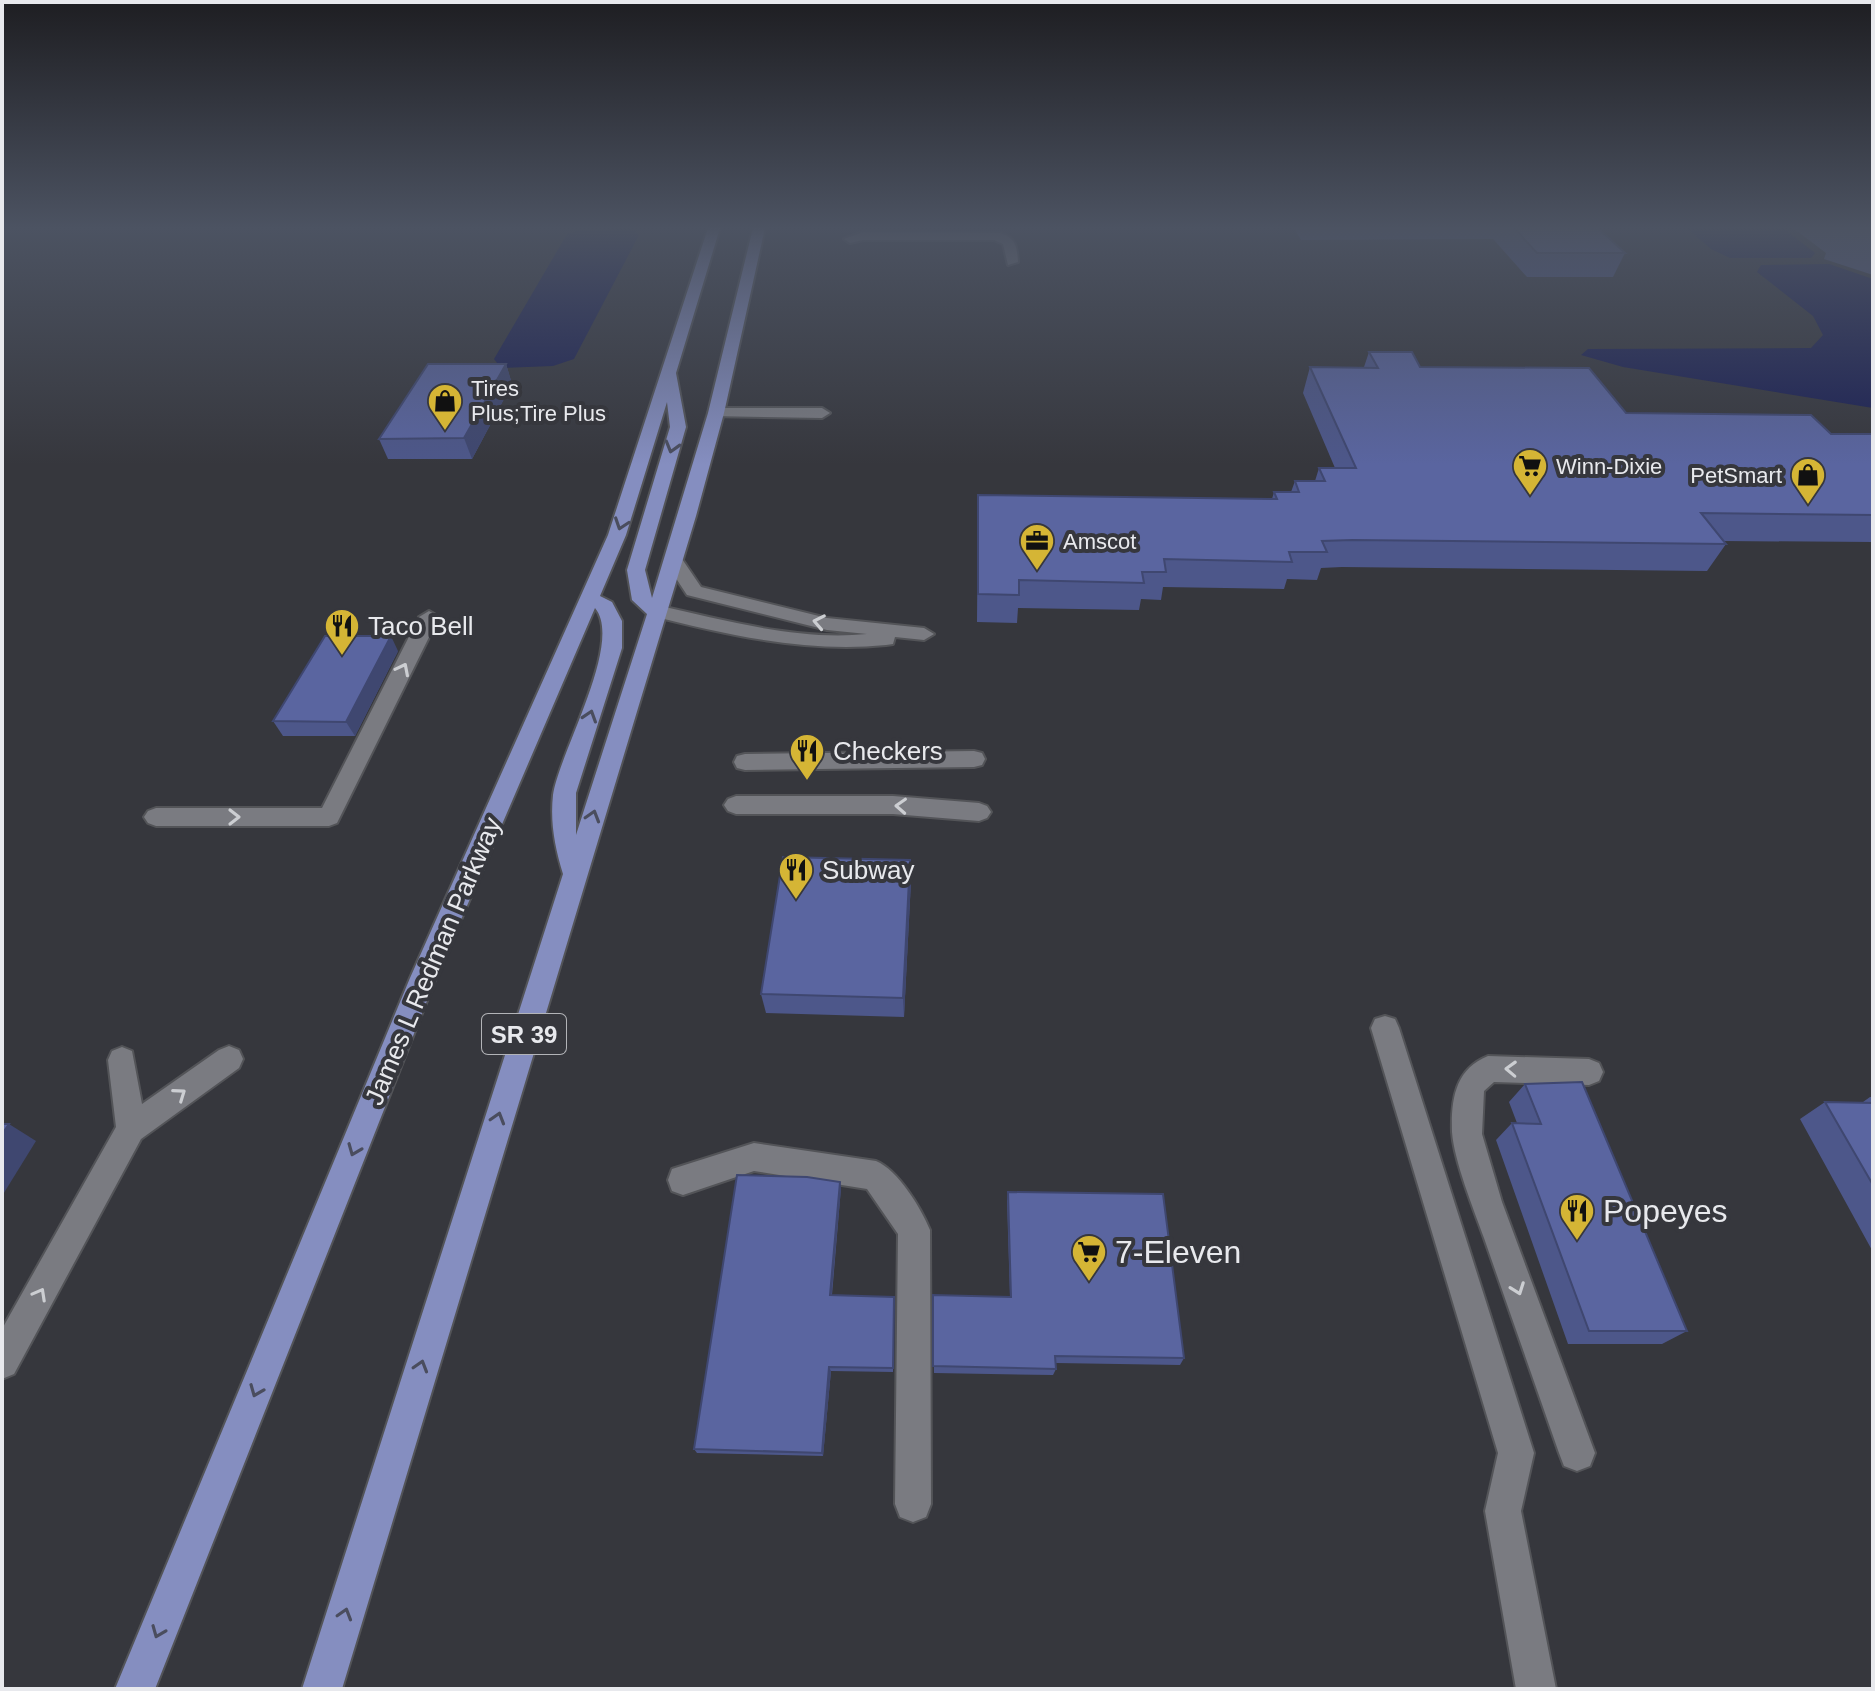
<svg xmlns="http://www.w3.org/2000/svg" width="1875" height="1691" viewBox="0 0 1875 1691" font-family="Helvetica,sans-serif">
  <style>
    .green { fill: #525a85 }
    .water { fill: #1b2054 }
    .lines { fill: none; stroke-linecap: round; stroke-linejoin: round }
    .minor-casing { stroke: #535458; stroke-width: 4 }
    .major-casing { stroke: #535458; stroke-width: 4 }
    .minor { fill: #7a7b81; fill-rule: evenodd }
    .major { fill: #858ec0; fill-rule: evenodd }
    .wall { fill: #4d578a }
    .shaded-wall { fill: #3f4770 }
    .building { fill: #5a65a0; stroke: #3f4770; stroke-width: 2 }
    .oneway { stroke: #4a4d5e }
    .oneway2 { stroke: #ccced2 }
    .labels { text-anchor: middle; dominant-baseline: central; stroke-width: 8; stroke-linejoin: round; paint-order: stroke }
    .far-poi-label { font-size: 22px; fill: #e8e9ed; stroke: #36373d; text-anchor: start }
    .shield { fill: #36373d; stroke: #b3b4b8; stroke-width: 2 }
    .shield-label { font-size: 24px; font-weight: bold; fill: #e8e9ed }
    .poi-label { font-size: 26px; fill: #e8e9ed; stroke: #36373d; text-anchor: start }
    .street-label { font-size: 26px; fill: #e8e9ed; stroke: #36373d }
    .near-poi-label { font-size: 32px; fill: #e8e9ed; stroke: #36373d; text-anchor: start }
  </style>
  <rect width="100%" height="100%" fill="#36373d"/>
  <!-- green -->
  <path class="green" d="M1793 228H1873V275L1824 259 1826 253Z"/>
  <!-- water -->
  <g class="water">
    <path d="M1687 228H1783L1815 253 1811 258H1730L1711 249Z"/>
    <path d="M632 229 639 235 574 359 553 366 501 368 494 359 567 234 580 230Z"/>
    <path d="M1829 264 1873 279V408L1623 367 1581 355 1588 349 1811 348 1823 335 1813 316 1757 272 1761 265Z"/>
  </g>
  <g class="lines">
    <defs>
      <g id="minor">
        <path d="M863 232 1000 233C1016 238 1017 247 1018 262L1008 265 1003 244 994 240H863L850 243 844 239Z"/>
        <path d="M716 408H822L830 413 822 418 710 416 708 413Z"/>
        <path d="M673 554 680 556 701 587 827 618 924 628 934 634 924 640 895 637 893 644 886 645C806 653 727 635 649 615L646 611 649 607 656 605C725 620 796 641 867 634L827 630 687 595 664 560Z"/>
        <path d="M429 611 439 617 337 823 329 826H156L148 823 144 817 148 811 156 808H322L419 617Z"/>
        <path d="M974 751 982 753 985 759 982 765 974 767 745 770 737 768 734 762 737 756 745 754Z"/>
        <path d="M736 796H893L979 803 987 806 991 812 987 818 979 821 893 814H736L728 811 724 805 728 799Z"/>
        <path d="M1385 1016 1395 1019 1399 1028 1534 1453 1521 1511 1556 1689H1516L1485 1511 1498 1453 1371 1028 1375 1019Z"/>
        <path d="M229 1046 239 1050 243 1059 239 1068 141 1139 14 1374 2 1379V1329L116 1127 108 1060 112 1051 122 1047 132 1051 142 1104 219 1050Z"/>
        <path d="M1488 1056 1589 1059 1599 1063 1603 1072 1599 1081 1589 1085 1494 1082 1484 1091 1482 1134 1502 1202 1595 1453 1590 1466 1577 1471 1564 1466 1559 1453C1534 1381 1509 1310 1484 1238 1474 1210 1454 1161 1452 1132 1451 1100 1455 1069 1488 1056Z"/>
        <path d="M754 1143 876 1161C898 1170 921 1208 930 1230L931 1504 926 1517 913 1522 900 1517 895 1504 898 1234 867 1189 754 1171 683 1195 672 1191 668 1180 672 1169Z"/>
      </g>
      <path id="major" d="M708 228H720L676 373 686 427 645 570 652 598 708 413 753 228H765L724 413 696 516 342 1689H302L563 874C555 848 550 823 553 795 559 753 624 642 595 608L436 978 155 1689H115L410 978 608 535ZM667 402 670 427 627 570 632 600 647 614 576 835V793L622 648V621L612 602 600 596 626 535Z"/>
    </defs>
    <!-- minor casing -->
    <use href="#minor" class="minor-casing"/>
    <!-- major casing -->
    <use href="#major" class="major-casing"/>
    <!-- minor -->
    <use href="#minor" class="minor"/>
    <!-- major -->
    <use href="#major" class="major"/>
  </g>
  <!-- wall -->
  <g class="wall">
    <path d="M1294 228H1598L1625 253 1613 277H1527L1493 239 1301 240Z"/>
    <path d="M1369 352 1420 367 1626 413 1831 434H1873V542L1723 541 1726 544 1707 571 1342 567 1321 568 1317 580 1287 579 1284 589 1163 587 1161 600 1141 599 1139 610 1018 608 1017 623 977 622 978 495 1272 499 1274 492H1291L1295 481H1315L1319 468H1335L1303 393 1310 367H1364Z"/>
    <path d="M506 364 512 384 472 459H388L379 439Z"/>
    <path d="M398 651 355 736H283L273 721Z"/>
    <path d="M910 860 911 881 904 1017 766 1013 761 994Z"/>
    <path d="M1525 1084 1687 1331 1662 1344H1568L1496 1140 1512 1123H1517L1509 1102Z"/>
    <path d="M1870 1097H1873V1252L1800 1119 1825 1102H1863Z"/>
    <path d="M841 1188 832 1295 894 1302 893 1372 831 1371 823 1456 697 1453 694 1449Z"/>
    <path d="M1008 1192 1184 1358 1180 1365 1056 1363V1369L1053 1375 934 1373 933 1295 1010 1297 1007 1201Z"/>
  </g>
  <!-- shaded-wall -->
  <g class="shaded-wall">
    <path d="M506 364 512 384 472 459 464 438Z"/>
    <path d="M391 636 398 651 355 736 346 722Z"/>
    <path d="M910 860 911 881 904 1017 903 998Z"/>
    <path d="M9 1124 36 1141 2 1196V1134Z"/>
    <path d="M840 1182 841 1188 831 1300 830 1295Z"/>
    <path d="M829 1367 831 1371 823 1456 822 1453Z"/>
  </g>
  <!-- building -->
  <g class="building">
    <path d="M1514 228H1598L1625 253H1537Z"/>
    <path d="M1369 352H1412L1420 367 1589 368 1626 413 1811 415 1831 434H1873V515L1701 513 1726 544 1352 540 1322 541 1327 552H1289L1292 562 1164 559 1166 572H1142L1144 583 1019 580V595L978 594V495L1277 499 1274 492H1299L1295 481H1325L1319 468H1356L1310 367 1378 368Z"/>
    <path d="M428 364H506L464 438 379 439Z"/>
    <path d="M325 636H391L346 722 273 721Z"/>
    <path d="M783 857 910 860 903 998 761 994Z"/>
    <path d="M1582 1082 1687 1331H1589L1512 1123 1541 1124 1525 1084Z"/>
    <path d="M1825 1102 1873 1103V1185Z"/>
    <path d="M2 1124H9L2 1134Z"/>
    <path d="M737 1175 807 1177 840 1182 830 1295 894 1297 893 1368 829 1367 822 1453 694 1449Z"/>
    <path d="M1008 1192 1163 1194 1184 1358 1055 1356 1056 1369 933 1366V1295L1011 1297Z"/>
  </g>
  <!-- one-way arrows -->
  <defs><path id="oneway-chevron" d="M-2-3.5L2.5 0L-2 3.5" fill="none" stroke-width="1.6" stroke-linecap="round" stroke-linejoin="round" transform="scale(2)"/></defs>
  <g class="oneway">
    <use href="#oneway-chevron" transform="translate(672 447) rotate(106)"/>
    <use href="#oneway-chevron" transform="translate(621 524) rotate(109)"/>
    <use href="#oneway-chevron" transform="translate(590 716) rotate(-72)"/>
    <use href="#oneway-chevron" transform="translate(593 816) rotate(-73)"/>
    <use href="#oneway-chevron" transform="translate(498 1118) rotate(-73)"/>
    <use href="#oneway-chevron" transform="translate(354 1150) rotate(112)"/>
    <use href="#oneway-chevron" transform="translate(421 1366) rotate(-73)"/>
    <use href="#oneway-chevron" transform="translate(256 1391) rotate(112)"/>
    <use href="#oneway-chevron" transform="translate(345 1614) rotate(-73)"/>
    <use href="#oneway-chevron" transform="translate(158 1632) rotate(112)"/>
  </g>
  <g class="oneway2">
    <use href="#oneway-chevron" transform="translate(819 622) rotate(-169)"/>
    <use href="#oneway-chevron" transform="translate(403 669) rotate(-63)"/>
    <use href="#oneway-chevron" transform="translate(901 806) rotate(-177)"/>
    <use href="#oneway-chevron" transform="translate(234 817)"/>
    <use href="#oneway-chevron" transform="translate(1511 1069) rotate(-178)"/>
    <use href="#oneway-chevron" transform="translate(180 1094) rotate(-35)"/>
    <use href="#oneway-chevron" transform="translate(1518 1289) rotate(70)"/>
    <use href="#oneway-chevron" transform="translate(40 1294) rotate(-61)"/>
  </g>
  <!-- sky -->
  <linearGradient id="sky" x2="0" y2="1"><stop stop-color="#1e1e22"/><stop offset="0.49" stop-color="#4c5362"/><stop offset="1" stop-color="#4c5362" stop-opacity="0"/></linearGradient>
  <rect width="1875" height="465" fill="url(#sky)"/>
  <!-- icons -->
  <defs>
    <symbol id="shop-pin" viewBox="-11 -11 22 30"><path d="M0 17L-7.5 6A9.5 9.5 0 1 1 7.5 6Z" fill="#d5b535" stroke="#36373d"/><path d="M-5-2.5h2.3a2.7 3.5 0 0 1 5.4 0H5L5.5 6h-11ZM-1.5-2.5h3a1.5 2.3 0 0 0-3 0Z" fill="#111"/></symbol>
    <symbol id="supermarket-pin" viewBox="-11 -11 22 30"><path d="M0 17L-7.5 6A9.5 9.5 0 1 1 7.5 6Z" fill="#d5b535" stroke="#36373d"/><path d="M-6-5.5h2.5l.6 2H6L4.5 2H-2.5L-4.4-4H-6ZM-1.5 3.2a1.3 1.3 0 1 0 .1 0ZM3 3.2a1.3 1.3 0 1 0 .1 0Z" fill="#111"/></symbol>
    <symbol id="office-pin" viewBox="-11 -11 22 30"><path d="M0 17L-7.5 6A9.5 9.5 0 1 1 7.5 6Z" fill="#d5b535" stroke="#36373d"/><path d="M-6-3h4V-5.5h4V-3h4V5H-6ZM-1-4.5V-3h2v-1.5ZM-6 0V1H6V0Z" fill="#111"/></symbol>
    <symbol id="restaurant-pin" viewBox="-11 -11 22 30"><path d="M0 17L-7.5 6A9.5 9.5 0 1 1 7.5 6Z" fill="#d5b535" stroke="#36373d"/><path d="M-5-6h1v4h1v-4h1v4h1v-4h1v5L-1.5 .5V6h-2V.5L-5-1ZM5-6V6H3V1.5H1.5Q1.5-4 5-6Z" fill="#111"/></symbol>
  </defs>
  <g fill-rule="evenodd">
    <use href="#shop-pin" x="425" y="381" width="40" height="54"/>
    <use href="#supermarket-pin" x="1510" y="446" width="40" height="54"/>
    <use href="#shop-pin" x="1788" y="455" width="40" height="54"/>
    <use href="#office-pin" x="1017" y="521" width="40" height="54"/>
    <use href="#restaurant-pin" x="322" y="606" width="40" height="54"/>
    <use href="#restaurant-pin" x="787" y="731" width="40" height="54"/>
    <use href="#restaurant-pin" x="776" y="850" width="40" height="54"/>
    <use href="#restaurant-pin" x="1557" y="1191" width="40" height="54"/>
    <use href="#supermarket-pin" x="1069" y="1232" width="40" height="54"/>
  </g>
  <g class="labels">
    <!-- far-poi labels -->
    <g class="far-poi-label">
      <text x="471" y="388">Tires<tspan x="471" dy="25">Plus;Tire Plus</tspan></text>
      <text x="1556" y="466">Winn-Dixie</text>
      <text x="1782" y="475" text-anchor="end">PetSmart</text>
      <text x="1063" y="541">Amscot</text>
    </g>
    <!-- shield labels -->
    <rect class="shield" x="482" y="1014" width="84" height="40" rx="6"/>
    <g class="shield-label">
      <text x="524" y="1034">SR 39</text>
    </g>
    <!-- poi labels -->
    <g class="poi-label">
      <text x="368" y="626">Taco Bell</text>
      <text x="833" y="751">Checkers</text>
      <text x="822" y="870">Subway</text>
    </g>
    <!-- street labels -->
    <g class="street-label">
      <text transform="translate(433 961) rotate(-67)">James L Redman Parkway</text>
    </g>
    <!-- near-poi labels -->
    <g class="near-poi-label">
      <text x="1603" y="1211">Popeyes</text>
      <text x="1115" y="1252">7-Eleven</text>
    </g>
  </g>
  <!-- border -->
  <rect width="1875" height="1691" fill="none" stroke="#e8e9ed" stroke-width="8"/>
</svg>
